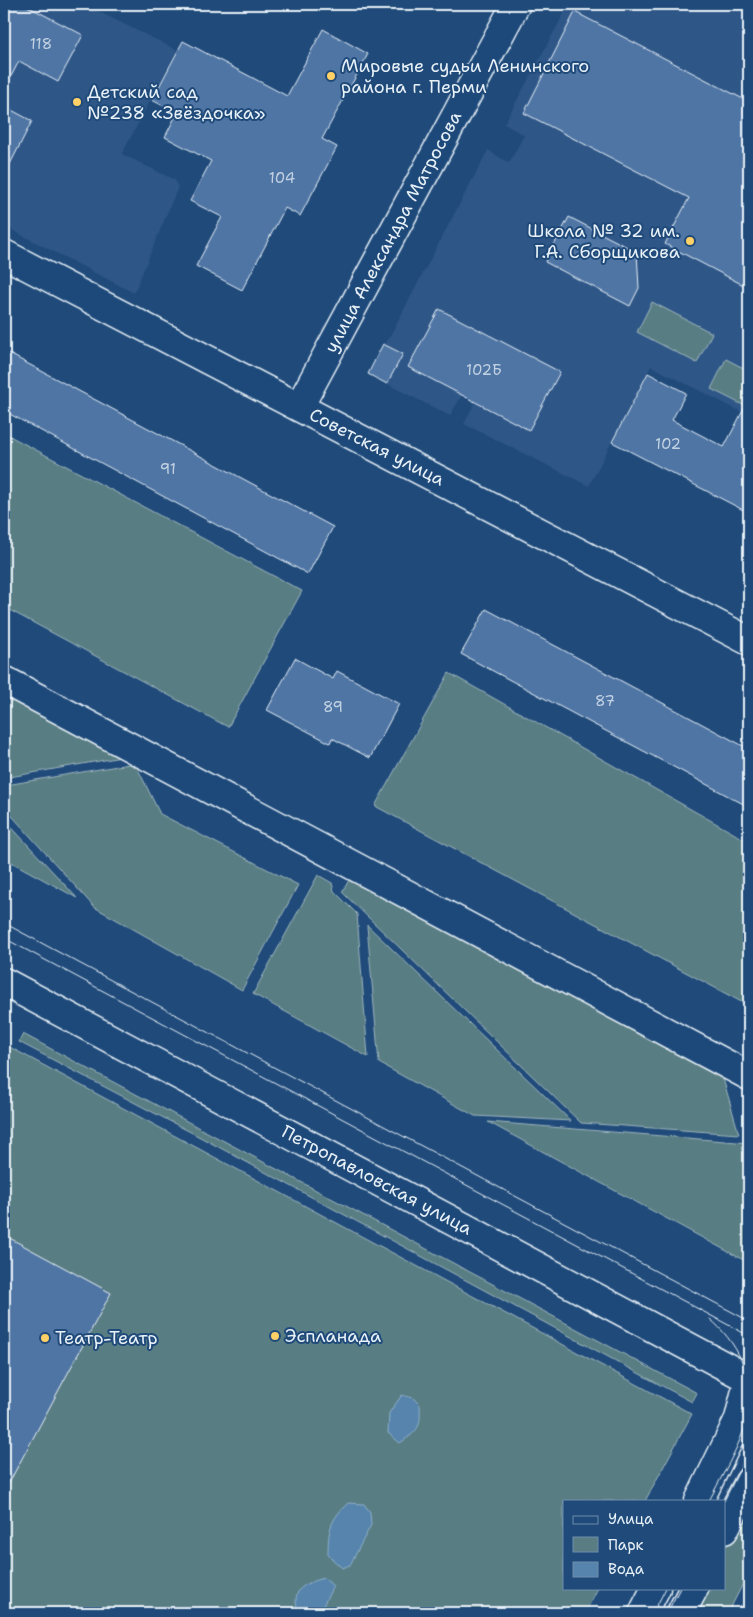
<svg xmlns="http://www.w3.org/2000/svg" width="753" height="1617" viewBox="0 0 753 1617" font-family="'Shantell Sans',sans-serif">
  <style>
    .built { fill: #2e5787 }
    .green { fill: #597d83; stroke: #a0b7be }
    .water { fill: #5684ad; stroke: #90b0cb }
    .building { fill: #5075a4; stroke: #e8f1f8 }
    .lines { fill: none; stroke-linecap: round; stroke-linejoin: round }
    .street-casing { stroke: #e8f1f8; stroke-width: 31 }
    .secondary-casing { stroke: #e8f1f8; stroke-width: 31 }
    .street { stroke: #1f4a7a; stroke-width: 28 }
    .secondary { stroke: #1f4a7a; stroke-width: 28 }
    .tram { stroke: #e8f1f8; stroke-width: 1 }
    .poi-dot { fill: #ffd166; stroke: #1f4a7a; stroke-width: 2 }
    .labels { text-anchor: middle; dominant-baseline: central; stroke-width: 4; stroke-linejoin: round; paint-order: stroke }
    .number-label { font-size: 15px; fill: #c2d2e3 }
    .poi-label { font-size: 18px; fill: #e8f1f8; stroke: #1f4a7a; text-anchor: start }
    .street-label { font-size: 18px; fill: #e8f1f8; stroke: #1f4a7a }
  </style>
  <rect width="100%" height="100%" fill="#1f4a7a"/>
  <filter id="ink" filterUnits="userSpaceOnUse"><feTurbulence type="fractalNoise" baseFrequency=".02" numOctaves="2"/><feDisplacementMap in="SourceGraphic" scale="10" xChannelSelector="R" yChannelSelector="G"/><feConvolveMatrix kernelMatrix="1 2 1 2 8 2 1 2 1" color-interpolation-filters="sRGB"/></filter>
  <g filter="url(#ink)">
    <!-- built -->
    <g class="built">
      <path d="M4 4H83L177 50 122 154 175 180 178 187 134 293 4 226Z"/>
      <path d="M569 4H730L749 14V416L651 366 589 486 464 424 475 402 462 395 450 416 387 384 403 354 385 345 488 150 509 163 524 135 504 124Z"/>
    </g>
    <!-- green -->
    <g class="green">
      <path d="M652 302 712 333 697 363 637 332Z"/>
      <path d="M726 359 749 371V408L711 389Z"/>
      <path d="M4 433 302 591 228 727 4 607Z"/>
      <path d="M449 673 749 842V1006L375 806Z"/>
      <path d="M4 690 127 756 4 778Z"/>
      <path d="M135 763 160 814 298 885 242 990 94 907 4 807V783L12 784Z"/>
      <path d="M4 819 77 898 4 858Z"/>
      <path d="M318 875 332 883 334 891 357 914 368 1057 253 994Z"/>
      <path d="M352 875 722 1075 739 1134 581 1123 342 892Z"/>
      <path d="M367 926V925L571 1121 475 1116 379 1063Z"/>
      <path d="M23 1034 697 1393 692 1402 200 1137 19 1042Z"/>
      <path d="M4 1044 692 1414 645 1501H564V1588H598L585 1613H4Z"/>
      <path d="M488 1122 749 1143V1263Z"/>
      <path d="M749 1502V1572L728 1613H691L704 1588H724V1550Z"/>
    </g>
    <!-- water -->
    <g class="water">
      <path d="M402 1395 413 1398 420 1405C421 1428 419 1430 400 1443L388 1433 389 1413Z"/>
      <path d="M348 1503 364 1504 370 1512 371 1525 350 1565 342 1568 328 1555C328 1530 330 1520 348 1503Z"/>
      <path d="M324 1578 333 1586 321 1610 302 1612 297 1608C292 1587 307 1583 324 1578Z"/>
    </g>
    <!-- building -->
    <g class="building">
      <path d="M4 4H23L83 35 58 82 19 61 4 90Z"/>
      <path d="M575 12 749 102V288L665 244 689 198 524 113Z"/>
      <path d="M323 29 368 54 322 139 337 147 300 216 285 208 242 290 196 266 222 217 190 201 211 161 165 137 177 113 152 100 183 41 287 96Z"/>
      <path d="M4 106 32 121 4 176Z"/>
      <path d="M569 217 637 252 639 288 630 306 545 262Z"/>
      <path d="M439 309 560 372 529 430 408 367Z"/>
      <path d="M383 344 403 354 387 384 368 374Z"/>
      <path d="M4 351 333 527 308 574 4 411Z"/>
      <path d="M648 373 686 393 672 420 724 447 749 399V513L612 442Z"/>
      <path d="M486 609 749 749V807L461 654Z"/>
      <path d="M295 658 333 679 337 671 399 704 370 758 332 738 330 743 267 710Z"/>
      <path d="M4 1235 111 1293 4 1492Z"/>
    </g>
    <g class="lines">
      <defs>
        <g id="street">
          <path d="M4 254 749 641"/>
          <path d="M299 407 516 4"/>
          <path d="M4 680 749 1076"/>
        </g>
        <g id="secondary">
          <path d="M4 982 749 1379"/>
          <path d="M699 1501 739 1419 749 1378"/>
          <path d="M724 1530 749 1482"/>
          <path d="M643 1613 656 1588"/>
          <path d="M681 1613 694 1588"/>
        </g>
      </defs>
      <!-- street casing -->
      <use href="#street" class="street-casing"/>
      <!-- secondary casing -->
      <use href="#secondary" class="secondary-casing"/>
      <!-- street -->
      <use href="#street" class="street"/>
      <!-- secondary -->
      <use href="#secondary" class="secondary"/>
      <!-- tram -->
      <g class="tram">
        <path d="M4 923 749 1321"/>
        <path d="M4 938 749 1336"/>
        <path d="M709 1501C722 1475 745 1438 749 1410 753 1374 737 1342 710 1319"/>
        <path d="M724 1501 749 1451"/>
        <path d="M653 1613 666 1588"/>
        <path d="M667 1613 680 1588"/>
      </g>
    </g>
  </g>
  <!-- markers -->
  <g class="poi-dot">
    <circle cx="331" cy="76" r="5"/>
    <circle cx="77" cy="102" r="5"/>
    <circle cx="690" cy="241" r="5"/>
    <circle cx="275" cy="1336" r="5"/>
    <circle cx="45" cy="1338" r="5"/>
  </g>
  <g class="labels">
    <!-- number labels -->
    <g class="number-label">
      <text x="41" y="44">118</text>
      <text x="282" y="178">104</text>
      <text x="484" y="370">102Б</text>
      <text x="668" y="444">102</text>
      <text x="168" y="469">91</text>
      <text x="605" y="701">87</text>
      <text x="333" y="707">89</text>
    </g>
    <!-- poi labels -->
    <g class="poi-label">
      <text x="341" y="66">Мировые судьи Ленинского<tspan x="341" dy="21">района г. Перми</tspan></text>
      <text x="87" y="92">Детский сад<tspan x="87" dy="21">№238 «Звёздочка»</tspan></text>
      <text x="680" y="231" text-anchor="end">Школа № 32 им.<tspan x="680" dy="21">Г.А. Сборщикова</tspan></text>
      <text x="285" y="1336">Эспланада</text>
      <text x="55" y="1338">Театр-Театр</text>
    </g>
    <!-- street labels -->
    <g class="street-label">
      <text transform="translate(393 232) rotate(-62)">улица Александра Матросова</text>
      <text transform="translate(377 447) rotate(27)">Советская улица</text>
      <text transform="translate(377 1180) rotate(28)">Петропавловская улица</text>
    </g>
  </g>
  <!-- margin -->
  <rect width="753" height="1617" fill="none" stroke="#1f4a7a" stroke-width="20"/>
  <rect x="10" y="10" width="733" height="1597" fill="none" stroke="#e8f1f8" stroke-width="2" filter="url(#ink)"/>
  <!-- legend -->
  <rect x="563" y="1500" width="162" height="90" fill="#1f4a7a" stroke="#6f8dac"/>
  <rect x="573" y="1516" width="25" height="8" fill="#1f4a7a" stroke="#6f8dac"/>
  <text x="608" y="1524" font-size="15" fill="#e8f1f8">Улица</text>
  <rect x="573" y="1537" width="25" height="15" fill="#597d83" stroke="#6f8dac"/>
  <text x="608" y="1550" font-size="15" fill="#e8f1f8">Парк</text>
  <rect x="573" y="1562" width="25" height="15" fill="#5684ad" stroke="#6f8dac"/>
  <text x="608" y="1574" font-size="15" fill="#e8f1f8">Вода</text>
</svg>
